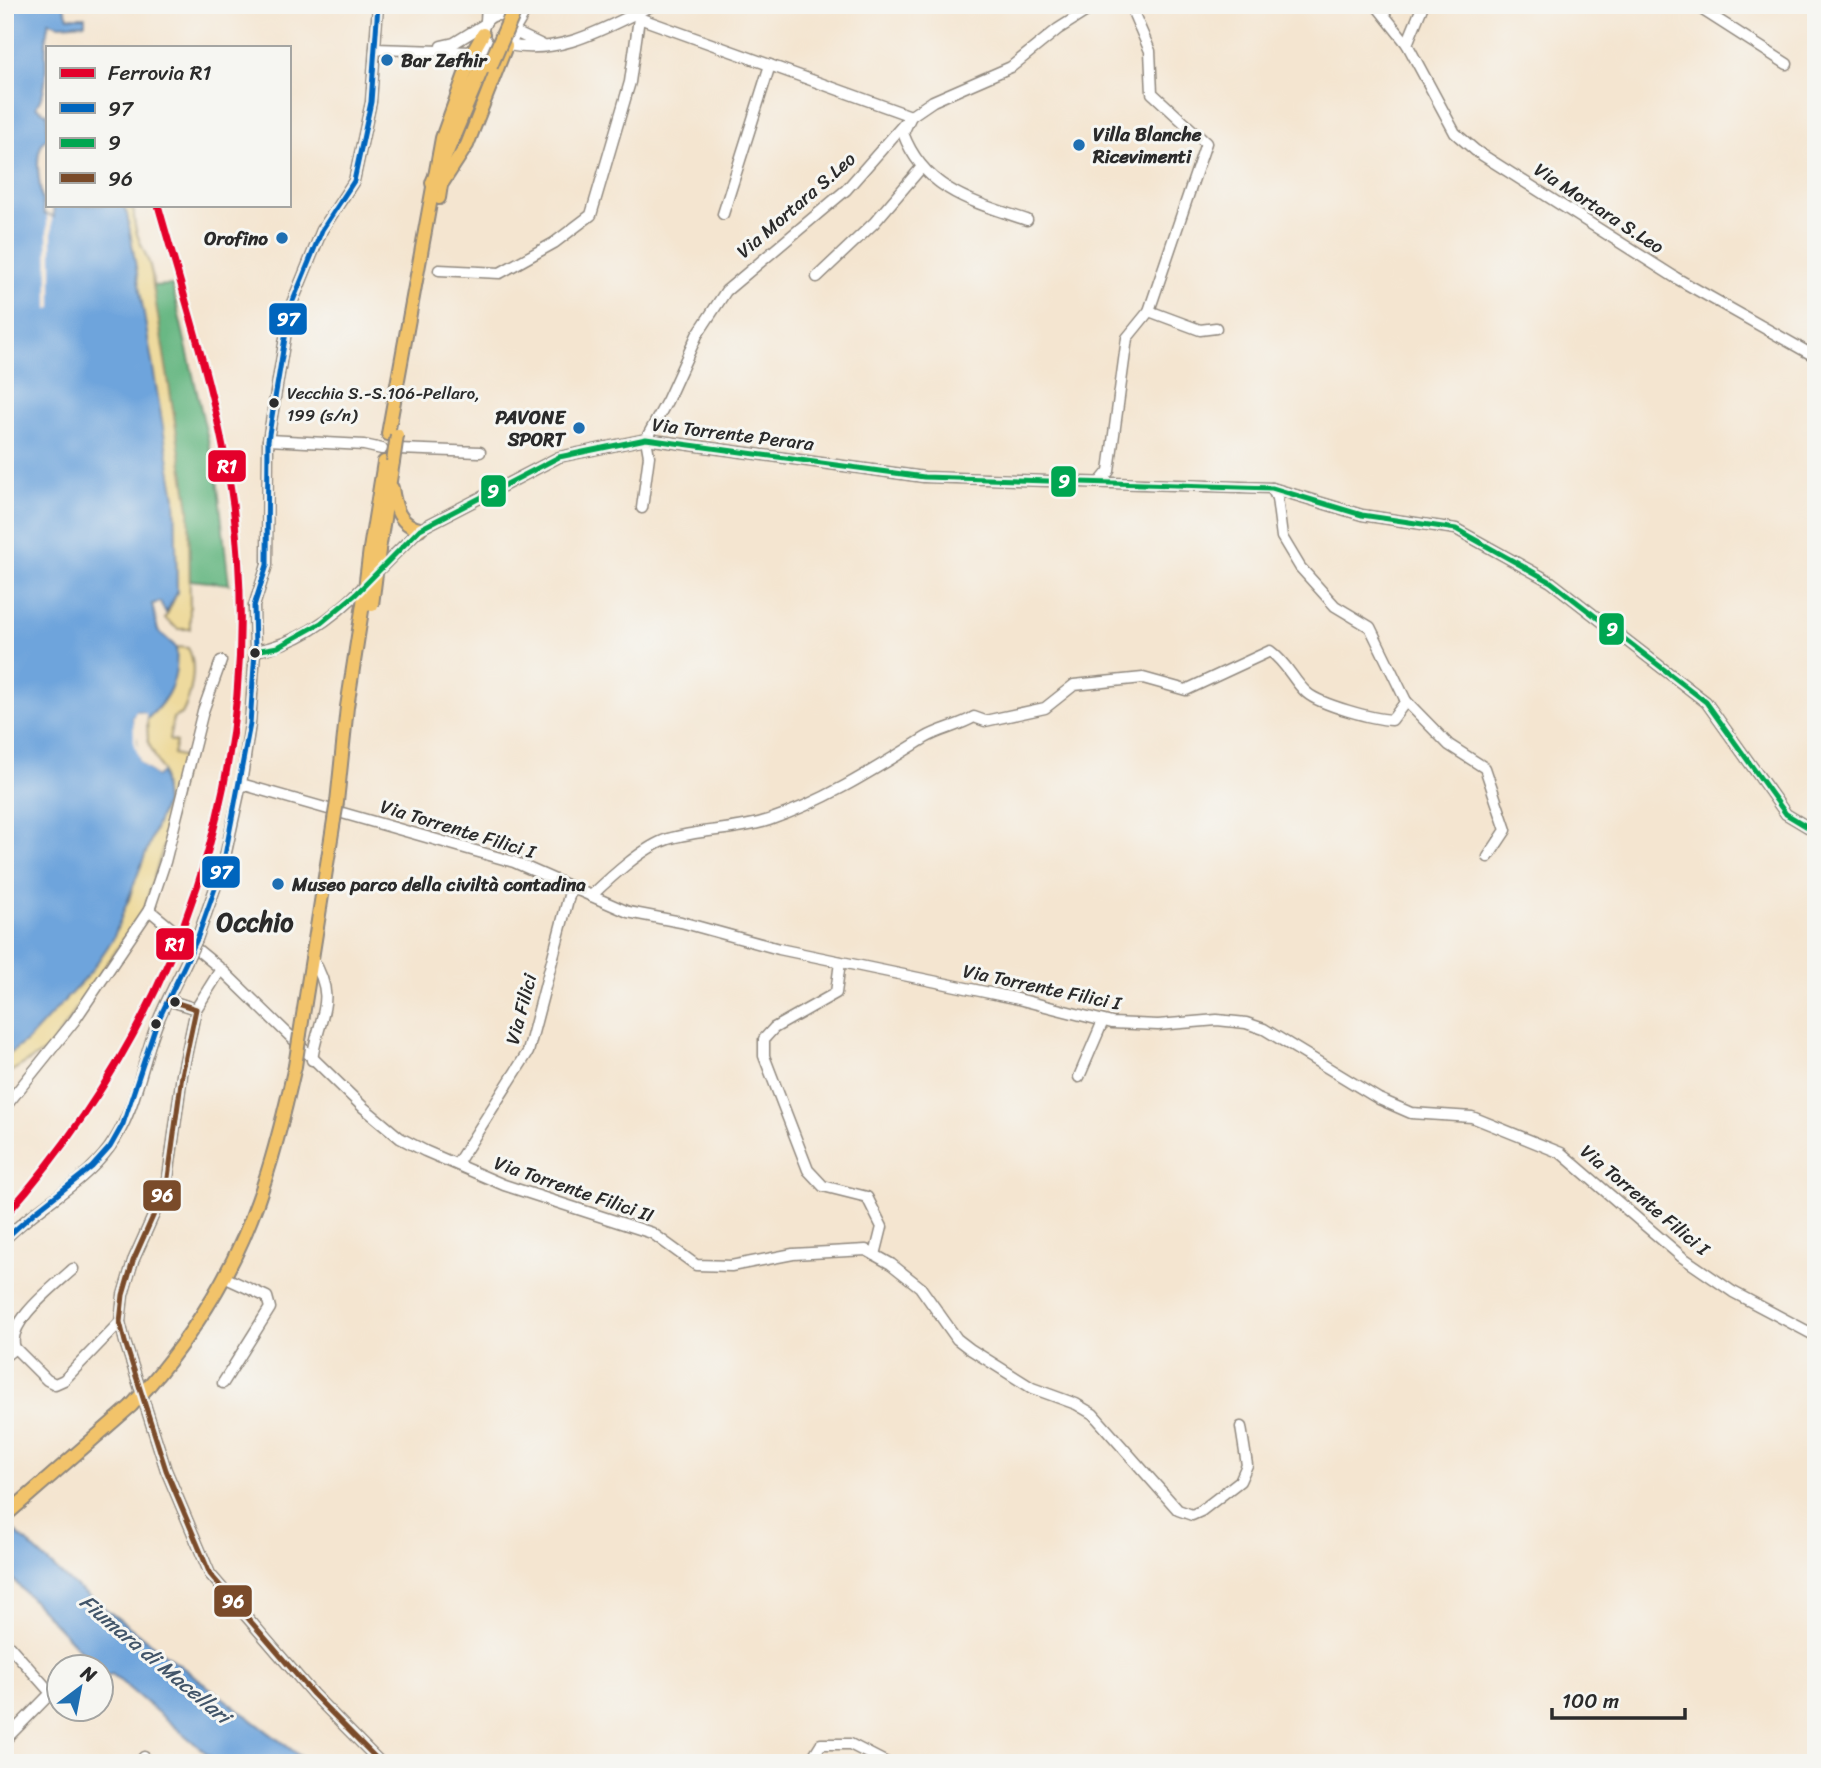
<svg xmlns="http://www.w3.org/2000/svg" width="1821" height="1768" viewBox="0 0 1821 1768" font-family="Sriracha,sans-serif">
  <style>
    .forest { fill: #69b884; stroke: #4a7258; stroke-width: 2 }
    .sand { fill: #eeda9e; stroke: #8c8264; stroke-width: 2 }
    .water { fill: #6ea4dc; stroke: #4c6884; stroke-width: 2 }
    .pier { fill: #f4e5d0 }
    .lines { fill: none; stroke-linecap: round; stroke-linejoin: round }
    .minor-casing { stroke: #90887e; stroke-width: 13 }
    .major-casing { stroke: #90887e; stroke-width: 16 }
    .highway-casing { stroke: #90887e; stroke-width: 18 }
    .minor { stroke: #fff; stroke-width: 10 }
    .major { stroke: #f2c36a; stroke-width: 12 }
    .highway { stroke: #f2c36a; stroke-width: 14 }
    .minor-bridge-casing { stroke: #90887e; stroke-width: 13; stroke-linecap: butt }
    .major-bridge-casing { stroke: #90887e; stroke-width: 16; stroke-linecap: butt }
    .highway-bridge-casing { stroke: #90887e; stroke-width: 18; stroke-linecap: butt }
    .minor-bridge { stroke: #fff; stroke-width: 10 }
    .major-bridge { stroke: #f2c36a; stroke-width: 12 }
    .highway-bridge { stroke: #f2c36a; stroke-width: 14 }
    .bus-1-casing { stroke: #f6f6f2; stroke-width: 10 }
    .bus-2-casing { stroke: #f6f6f2; stroke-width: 10 }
    .bus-3-casing { stroke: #f6f6f2; stroke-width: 10 }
    .bus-1 { stroke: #0065bd; stroke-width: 5 }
    .bus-2 { stroke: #00a651; stroke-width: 5 }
    .bus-3 { stroke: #7a4b2a; stroke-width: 5 }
    .rail-1-casing { stroke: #f6f6f2; stroke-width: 12 }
    .rail-1 { stroke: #e4002b; stroke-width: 7 }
    .poi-dot { fill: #1f6fb2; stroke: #f6f6f2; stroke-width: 2.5 }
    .bus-dot { fill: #2b2b2b; stroke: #f6f6f2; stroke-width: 2.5 }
    .labels { text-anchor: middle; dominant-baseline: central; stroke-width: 6; stroke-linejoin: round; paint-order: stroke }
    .bus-label { font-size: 17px; fill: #2b2b2b; stroke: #f6f6f2; text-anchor: start }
    .poi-label { font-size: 19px; font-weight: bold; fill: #2b2b2b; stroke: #f6f6f2; text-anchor: start }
    .street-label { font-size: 19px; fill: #2b2b2b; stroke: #f6f6f2 }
    .water-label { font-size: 21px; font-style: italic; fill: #425569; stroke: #f6f6f2 }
    .district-label { font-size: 26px; font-weight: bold; fill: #2b2b2b; stroke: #f6f6f2 }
    .line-badge { stroke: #f6f6f2; stroke-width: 2.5 }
    .badge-label { font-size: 19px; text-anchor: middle; font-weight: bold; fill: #fff }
  </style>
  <rect width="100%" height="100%" fill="#f6f6f2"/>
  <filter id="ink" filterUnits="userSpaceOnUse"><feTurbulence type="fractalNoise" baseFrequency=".0143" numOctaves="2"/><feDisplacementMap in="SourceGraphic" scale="14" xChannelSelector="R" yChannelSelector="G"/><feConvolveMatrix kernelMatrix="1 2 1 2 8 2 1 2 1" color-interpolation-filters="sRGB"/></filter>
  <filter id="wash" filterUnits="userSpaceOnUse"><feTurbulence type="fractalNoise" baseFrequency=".00686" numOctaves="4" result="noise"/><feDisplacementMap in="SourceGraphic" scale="28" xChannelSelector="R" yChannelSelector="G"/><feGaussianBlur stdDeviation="1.57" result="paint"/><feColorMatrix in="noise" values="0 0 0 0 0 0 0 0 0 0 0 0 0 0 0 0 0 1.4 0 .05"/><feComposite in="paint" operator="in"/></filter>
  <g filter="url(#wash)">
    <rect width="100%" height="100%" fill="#f4e5d0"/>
    <!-- forest -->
    <path class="forest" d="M172 285 217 478 229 584 190 580 189 509 153 286Z"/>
    <!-- sand -->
    <g class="sand">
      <path d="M123 205 134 210C132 242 153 254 153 286L189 509 190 629H178L165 619 177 593 175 498Z"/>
      <path d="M176 647 188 648C198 665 191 697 182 714L173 718 169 740 176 742 173 754 182 756 184 767 165 842 144 909 49 1049 5 1075V1057L29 1039 129 900 138 868 165 803 162 771 148 742 147 719C170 698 178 678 176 647Z"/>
    </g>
    <!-- water -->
    <g class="water">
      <path d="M5 5H63L68 17H85V23L60 25 49 22C40 51 54 81 36 107L47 114V138C30 151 42 194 44 214L54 217 53 205H123L127 214 175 498 177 593 166 613 160 602 152 604 158 631 176 647C179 678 170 698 147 719L145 713 137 711 133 717 140 761 156 776 162 771 165 803 113 939 90 973 29 1039 5 1057Z"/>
      <path d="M5 1522 66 1579 309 1763H218L112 1674 105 1676 102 1666H95L5 1571Z"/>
    </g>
    <!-- pier -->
    <g class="pier">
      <path d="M47 215 52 217V308L48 309Z"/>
      <path d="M136 711 146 713 147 723 143 716 137 718V741L143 760 156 772 160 768 162 771 156 776 140 762 134 742 133 717Z"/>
    </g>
  </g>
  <g filter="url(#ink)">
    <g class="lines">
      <defs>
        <g id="minor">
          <path d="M1376 5 1407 44 1455 133 1476 151 1676 278 1816 357"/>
          <path d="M1695 5 1787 64"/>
          <path d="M637 13 639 18 911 116 903 133C924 190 973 202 1027 220"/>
          <circle cx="499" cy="31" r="16"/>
          <path d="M486 21 487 5"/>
          <path d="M515 29 529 5"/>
          <path d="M515 32 542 45"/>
          <path d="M1407 44 1423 5"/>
          <path d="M508 45C561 56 606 27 653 5"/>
          <path d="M441 46 454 43 485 24"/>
          <path d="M375 49 473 52 490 45"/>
          <path d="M723 214 770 65"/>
          <path d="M439 270 500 273 554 243 591 215 630 82 639 18"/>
          <path d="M817 277 874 223 921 168"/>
          <path d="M1149 311 1200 330 1216 328"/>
          <path d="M268 440 364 445 382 449"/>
          <path d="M398 449 480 452"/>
          <path d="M1100 482 1109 471 1127 338 1149 311 1206 143 1152 93 1150 51 1130 5"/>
          <path d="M1272 488 1277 498 1282 537 1300 567 1335 606 1370 627 1406 701 1449 745 1485 768 1506 830 1488 857"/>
          <path d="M642 508 649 456 646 439 667 401 697 335 726 291 846 190 911 116 933 101 1011 67 1058 29 1096 5"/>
          <path d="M376 573 420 529 559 457 646 439 924 477 1272 488 1362 515 1456 529 1551 582 1706 702 1786 814 1816 832"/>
          <path d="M255 651C299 644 336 616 366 584"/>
          <path d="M241 784 514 862 628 912 681 922 779 949 1014 998 1112 1023 1158 1025 1217 1020 1246 1023 1264 1029 1379 1099 1411 1113 1472 1117 1561 1153 1682 1257 1733 1292 1816 1336"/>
          <path d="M591 896C610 878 643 847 668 839 701 829 736 831 769 820 825 801 875 769 925 738 940 729 959 726 974 717L985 721 1045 708 1074 685 1143 678 1186 690 1270 651C1288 664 1293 681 1307 693 1321 705 1373 719 1392 720L1406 701"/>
          <path d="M149 910 221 969 364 1108 400 1138 425 1151 504 1185 652 1233 696 1265 731 1266 793 1254 866 1250 891 1264 920 1287 957 1339 970 1349 1032 1388 1076 1404 1093 1414 1178 1510 1192 1515 1201 1511 1240 1481 1247 1465 1241 1427"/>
          <path d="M197 939 223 866 241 784 250 724 255 651 254 606 267 565 268 440 290 308 322 230 354 181 371 102 378 5"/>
          <path d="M840 962 836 993 774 1028 764 1039V1056L808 1170 823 1186 867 1197 882 1227 875 1255"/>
          <path d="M168 1000 196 1009 182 1075 167 1185 133 1261 123 1295 120 1322 125 1342 166 1470 210 1574 313 1694 381 1763"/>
          <path d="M196 1009 221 969"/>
          <path d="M312 1060C318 1016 339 1001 312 958"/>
          <path d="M1079 1077 1103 1021"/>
          <path d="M5 1107 74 1021 149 910 165 862 203 711 221 661"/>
          <path d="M457 1164 528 1052 571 888"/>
          <path d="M5 1239C37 1206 82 1185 109 1148 134 1115 141 1067 155 1029 164 1004 178 980 189 956"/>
          <path d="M73 1269C55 1286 5 1323 15 1348L47 1380 55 1384 64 1380 120 1322"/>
          <path d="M5 1356 15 1348"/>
          <path d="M223 1383 270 1308 267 1297 226 1278"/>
          <path d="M5 1641 51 1693 5 1740"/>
          <path d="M139 1763 144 1757 151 1763"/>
          <path d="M809 1763 821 1744H850L887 1763"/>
        </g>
        <g id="major">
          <path d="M439 198 441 185 467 145 506 46"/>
          <path d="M388 434 442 138 473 52 483 34"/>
          <path d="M392 488C395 507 399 525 420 529"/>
          <path d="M370 549 384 462"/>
          <path d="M379 550 393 462"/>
          <path d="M337 802 347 707 363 604"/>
          <path d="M300 1034 334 820"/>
          <path d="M147 1388C237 1283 265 1199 295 1066"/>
          <path d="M5 1516 131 1406"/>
        </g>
        <path id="highway" d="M433 183 484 62"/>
      </defs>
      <!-- minor casing -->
      <use href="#minor" class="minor-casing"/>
      <!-- major casing -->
      <use href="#major" class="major-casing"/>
      <!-- highway casing -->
      <use href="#highway" class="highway-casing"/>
      <!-- minor -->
      <use href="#minor" class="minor"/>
      <!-- major -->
      <use href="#major" class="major"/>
      <!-- highway -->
      <use href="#highway" class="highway"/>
      <defs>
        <path id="minor-bridge" d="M189 956 197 939"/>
        <g id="major-bridge">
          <path d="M393 462 397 435"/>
          <path d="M363 604 370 549"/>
          <path d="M372 605 379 550"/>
          <path d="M334 820 337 802"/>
          <path d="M295 1066 300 1034"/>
          <path d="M131 1406 147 1388"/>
        </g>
        <path id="highway-bridge" d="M490 66 516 6"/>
      </defs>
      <!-- minor-bridge casing -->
      <use href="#minor-bridge" class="minor-bridge-casing"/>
      <!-- major-bridge casing -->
      <use href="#major-bridge" class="major-bridge-casing"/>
      <!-- highway-bridge casing -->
      <use href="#highway-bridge" class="highway-bridge-casing"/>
      <!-- minor-bridge -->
      <use href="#minor-bridge" class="minor-bridge"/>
      <!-- major-bridge -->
      <use href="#major-bridge" class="major-bridge"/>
      <!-- highway-bridge -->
      <use href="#highway-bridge" class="highway-bridge"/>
      <defs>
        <path id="bus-1" d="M5 1239 35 1212 92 1167 110 1147 123 1124 156 1025 197 939 223 866 250 724 255 651 254 606 267 565 268 440 290 308 322 230 354 181 371 102 378 5"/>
        <path id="bus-2" d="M255 651 278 647 321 623 356 594 420 529 559 457 646 439 924 477 1272 488 1362 515 1456 529 1551 582 1706 702 1786 814 1816 832"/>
        <path id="bus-3" d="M168 1000 196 1009 182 1075 167 1185 133 1261 123 1295 120 1322 125 1342 166 1470 210 1574 313 1694 381 1763"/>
      </defs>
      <!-- bus-1 casing -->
      <use href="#bus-1" class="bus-1-casing"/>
      <!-- bus-2 casing -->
      <use href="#bus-2" class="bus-2-casing"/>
      <!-- bus-3 casing -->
      <use href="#bus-3" class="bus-3-casing"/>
      <!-- bus-1 -->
      <use href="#bus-1" class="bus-1"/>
      <!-- bus-2 -->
      <use href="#bus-2" class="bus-2"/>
      <!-- bus-3 -->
      <use href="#bus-3" class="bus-3"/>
      <defs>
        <path id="rail-1" d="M5 1216C180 1019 267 769 233 505 219 403 186 304 158 205"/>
      </defs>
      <!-- rail-1 casing -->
      <use href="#rail-1" class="rail-1-casing"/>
      <!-- rail-1 -->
      <use href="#rail-1" class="rail-1"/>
    </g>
  </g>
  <!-- markers -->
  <g class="poi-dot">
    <circle cx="387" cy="60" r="7"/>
    <circle cx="1079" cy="145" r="7"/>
    <circle cx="282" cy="238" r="7"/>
    <circle cx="579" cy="428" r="7"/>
    <circle cx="278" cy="884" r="7"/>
  </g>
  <g class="bus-dot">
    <circle cx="274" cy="403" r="6"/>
    <circle cx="255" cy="653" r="6"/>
    <circle cx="175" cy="1002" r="6"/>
    <circle cx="156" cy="1024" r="6"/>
  </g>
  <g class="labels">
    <!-- bus labels -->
    <g class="bus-label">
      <text x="287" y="393">Vecchia S.-S.106-Pellaro,<tspan x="287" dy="22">199 (s/n)</tspan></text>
    </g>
    <!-- poi labels -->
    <g class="poi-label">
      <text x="401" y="60">Bar Zefhir</text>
      <text x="1093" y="134">Villa Blanche<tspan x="1093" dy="22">Ricevimenti</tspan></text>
      <text x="268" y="238" text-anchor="end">Orofino</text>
      <text x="565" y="417" text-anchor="end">PAVONE<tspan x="565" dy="22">SPORT</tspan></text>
      <text x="292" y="884">Museo parco della civiltà contadina</text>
    </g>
    <!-- street labels -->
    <g class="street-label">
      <text transform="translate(796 205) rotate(-41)">Via Mortara S.Leo</text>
      <text transform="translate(1599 208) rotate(33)">Via Mortara S.Leo</text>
      <text transform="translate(733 434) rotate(7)">Via Torrente Perara</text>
      <text transform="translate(458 829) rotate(17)">Via Torrente Filici I</text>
      <text transform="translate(1042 987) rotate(12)">Via Torrente Filici I</text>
      <text transform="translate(521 1009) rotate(-75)">Via Filici</text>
      <text transform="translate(574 1189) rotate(19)">Via Torrente Filici II</text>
      <text transform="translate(1645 1200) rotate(40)">Via Torrente Filici I</text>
    </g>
    <!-- water labels -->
    <g class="water-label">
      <text transform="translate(155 1659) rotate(40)">Fiumara di Macellari</text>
    </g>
    <!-- district labels -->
    <g class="district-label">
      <text x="255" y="922">Occhio</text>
    </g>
  </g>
  <g class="line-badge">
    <rect x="268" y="302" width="40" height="34" rx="7" fill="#0065bd"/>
    <rect x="207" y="449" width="40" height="34" rx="7" fill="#e4002b"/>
    <rect x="1050" y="465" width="27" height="33" rx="7" fill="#00a651"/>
    <rect x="480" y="474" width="27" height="34" rx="7" fill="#00a651"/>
    <rect x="1598" y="612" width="27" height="34" rx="7" fill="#00a651"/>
    <rect x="201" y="855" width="40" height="34" rx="7" fill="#0065bd"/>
    <rect x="155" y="927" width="40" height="34" rx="7" fill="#e4002b"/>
    <rect x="142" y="1179" width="40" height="33" rx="7" fill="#7a4b2a"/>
    <rect x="213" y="1584" width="40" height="34" rx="7" fill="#7a4b2a"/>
  </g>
  <g class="badge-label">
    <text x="288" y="326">97</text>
    <text x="227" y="473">R1</text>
    <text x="1064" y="488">9</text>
    <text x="493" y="498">9</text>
    <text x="1612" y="636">9</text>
    <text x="221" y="879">97</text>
    <text x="175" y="951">R1</text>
    <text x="162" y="1202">96</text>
    <text x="233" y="1608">96</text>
  </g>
  <!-- margin -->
  <rect width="1821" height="1768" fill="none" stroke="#f6f6f2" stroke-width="28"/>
  <!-- legend -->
  <rect x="46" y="46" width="245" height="161" fill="#f6f6f2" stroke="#a5a5a2" stroke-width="2"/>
  <rect x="60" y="68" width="35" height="10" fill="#e4002b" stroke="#a5a5a2" stroke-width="2"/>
  <text x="108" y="80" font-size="21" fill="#2b2b2b">Ferrovia R1</text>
  <rect x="60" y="103" width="35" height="10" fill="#0065bd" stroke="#a5a5a2" stroke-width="2"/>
  <text x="108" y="116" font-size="21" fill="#2b2b2b">97</text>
  <rect x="60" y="138" width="35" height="10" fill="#00a651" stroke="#a5a5a2" stroke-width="2"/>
  <text x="108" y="150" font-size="21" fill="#2b2b2b">9</text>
  <rect x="60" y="173" width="35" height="10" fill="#7a4b2a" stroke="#a5a5a2" stroke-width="2"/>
  <text x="108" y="186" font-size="21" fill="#2b2b2b">96</text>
  <!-- north arrow -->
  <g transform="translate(80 1688) rotate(32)"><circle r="33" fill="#f6f6f2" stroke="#a5a5a2" stroke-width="2"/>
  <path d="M0-5L12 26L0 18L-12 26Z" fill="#1f6fb2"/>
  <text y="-10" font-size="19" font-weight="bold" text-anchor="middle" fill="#2b2b2b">N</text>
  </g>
  <!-- scale -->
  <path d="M1552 1708v10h133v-10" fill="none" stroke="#2b2b2b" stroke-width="3.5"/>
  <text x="1562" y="1708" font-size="21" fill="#2b2b2b" stroke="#f6f6f2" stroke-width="5" paint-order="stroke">100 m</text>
</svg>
